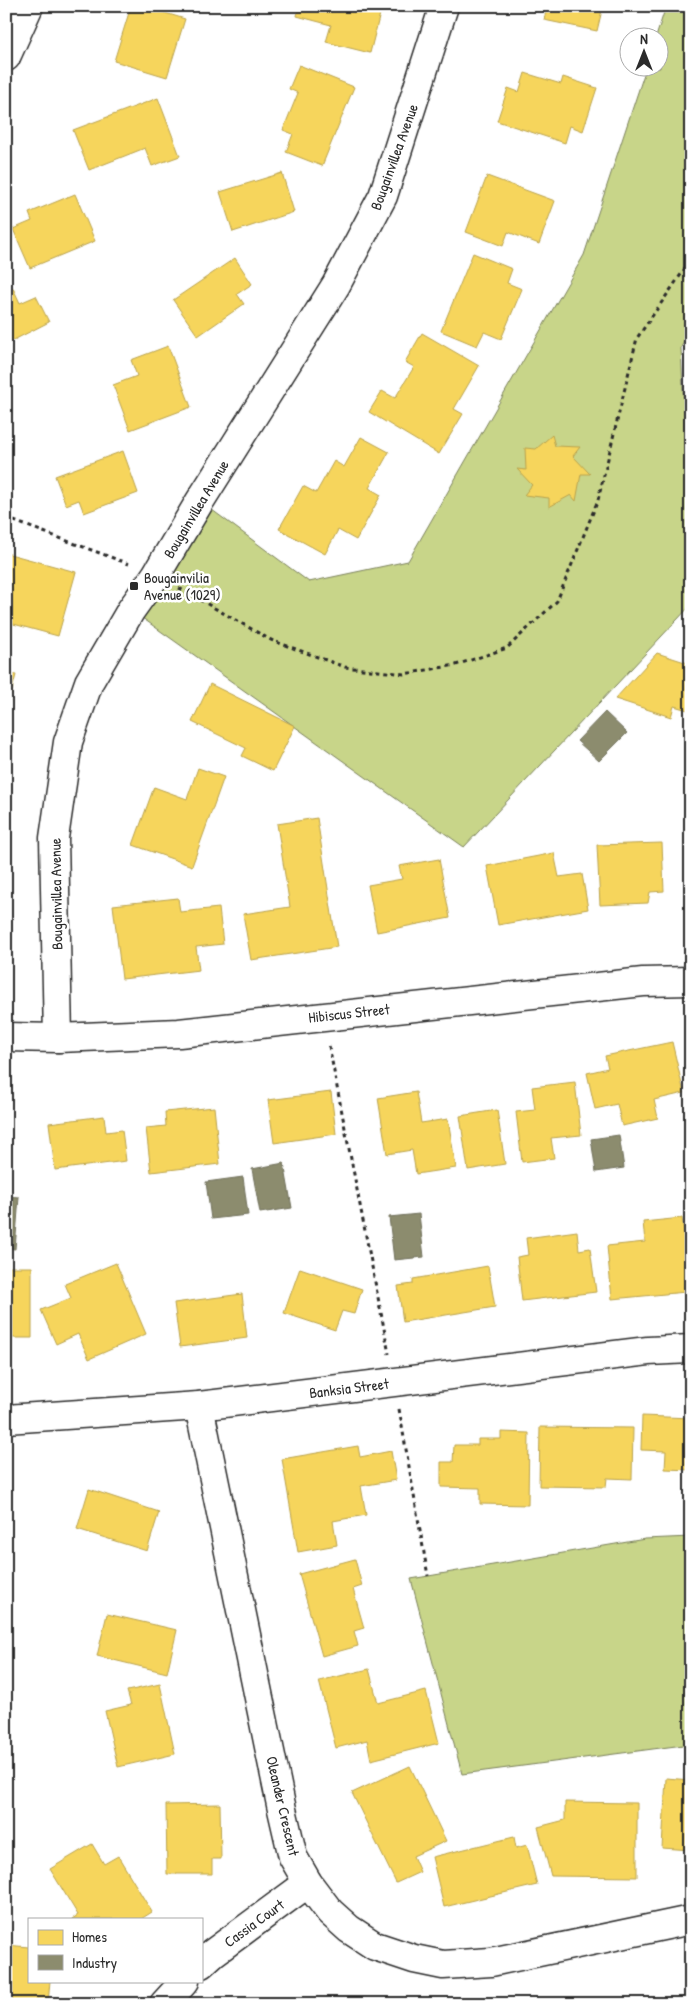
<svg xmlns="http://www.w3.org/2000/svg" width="697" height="2010" viewBox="0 0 697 2010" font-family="'Patrick Hand',sans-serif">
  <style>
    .green { fill: #c8d589; stroke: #7a805a }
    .homes { fill: #f6d55c; stroke: #b9a24d }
    .industry { fill: #8c8c6e; stroke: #6f6f5a }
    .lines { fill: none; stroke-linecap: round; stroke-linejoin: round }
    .minor-casing { stroke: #2b2b2b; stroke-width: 31 }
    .path { stroke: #2b2b2b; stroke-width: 3; stroke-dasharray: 4 4; stroke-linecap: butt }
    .minor { stroke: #fff; stroke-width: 28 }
    .poi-dot { fill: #2b2b2b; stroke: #fff; stroke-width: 2 }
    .labels { text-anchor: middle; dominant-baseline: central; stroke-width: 5; stroke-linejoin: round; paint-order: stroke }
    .street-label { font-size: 15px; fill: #2b2b2b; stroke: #fff }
    .poi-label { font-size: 15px; fill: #2b2b2b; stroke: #fff; text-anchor: start }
  </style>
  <rect width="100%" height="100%" fill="#fff"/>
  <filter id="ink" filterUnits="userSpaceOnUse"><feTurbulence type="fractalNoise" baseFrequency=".02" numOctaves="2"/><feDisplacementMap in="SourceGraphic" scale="10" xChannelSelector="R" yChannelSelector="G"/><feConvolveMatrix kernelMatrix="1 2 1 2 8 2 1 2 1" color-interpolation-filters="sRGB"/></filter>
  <g filter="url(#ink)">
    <!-- green -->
    <g class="green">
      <path d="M666 6H691V324L681 348 691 550V605L464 847 131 610 200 501 309 582 408 561 584 255 646 68H660V38L656 37Z"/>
      <path d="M691 1537V1744L462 1774 411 1579 645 1539Z"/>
    </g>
    <!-- homes -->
    <g class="homes">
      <path d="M131 6H164L162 12 185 19 167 77 114 61Z"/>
      <path d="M299 6H382L370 53 326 42 331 25 297 16Z"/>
      <path d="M547 6H603L597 31 544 20Z"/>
      <path d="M299 65 354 87 322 166 286 152 293 134 283 130 298 93 289 89Z"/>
      <path d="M525 73 561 84 563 77 597 88 583 131 570 126 565 143 497 121 508 88 519 92Z"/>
      <path d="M158 98 180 156 152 166 145 148 89 170 73 130Z"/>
      <path d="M282 173 294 212 233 232 220 192Z"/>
      <path d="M487 176 555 201 539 244 508 232 503 246 466 232Z"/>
      <path d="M75 194 95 241 30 268 13 229 32 221 29 213Z"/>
      <path d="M473 253 512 269 507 283 522 289 501 339 484 332 477 346 441 331Z"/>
      <path d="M235 258 252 284 237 294 244 304 198 336 173 300Z"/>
      <path d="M13 288 20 303 36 296 49 322 6 344V291Z"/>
      <path d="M422 333 479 366 454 409 463 414 439 454 369 412 382 391 395 398 414 367 405 362Z"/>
      <path d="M168 346 191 407 130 430 113 385 137 376 131 360Z"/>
      <path d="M552 435 555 446 580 447 573 456 590 474H581L576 501 571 495 549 507V498L524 495 532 485 517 469 526 470 525 448 536 449Z"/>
      <path d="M361 437 389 452 369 488 381 495 356 540 338 530 325 554 279 529 303 486 316 493 334 461 344 467Z"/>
      <path d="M123 451 138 493 84 513 79 500 66 505 55 476Z"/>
      <path d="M6 553 76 572 58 636 6 622Z"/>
      <path d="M657 653 691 664V711L674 706 671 717 615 699Z"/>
      <path d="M6 673 16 675 6 712Z"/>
      <path d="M210 684 295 726 273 771 242 756 246 748 192 722Z"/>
      <path d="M198 768 224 777 192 866 133 845 154 787 187 799Z"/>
      <path d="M317 818 337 947 251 960 243 914 290 907 277 824Z"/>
      <path d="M662 843 664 891 650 892 648 903 600 905 597 845Z"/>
      <path d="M554 853 559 877 582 874 588 909 498 925 487 866Z"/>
      <path d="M439 859 450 918 377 932 368 885 402 879 399 866Z"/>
      <path d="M178 898 180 912 219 908 223 944 196 947 199 970 122 979 113 905Z"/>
      <path d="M672 1042 684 1093 654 1100 658 1118 622 1126 617 1104 595 1109 587 1073 608 1068 605 1056Z"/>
      <path d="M575 1082 581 1135 551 1138 554 1158 522 1162 516 1112 535 1110 532 1087Z"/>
      <path d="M331 1092 336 1134 274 1143 268 1100Z"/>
      <path d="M416 1092 421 1123 448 1119 456 1168 416 1174 412 1150 387 1154 378 1098Z"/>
      <path d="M214 1107 220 1164 151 1172 146 1128 166 1126 165 1112Z"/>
      <path d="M497 1110 505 1164 468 1170 460 1116Z"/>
      <path d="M104 1116 106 1132 122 1130 126 1161 55 1170 49 1123Z"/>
      <path d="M682 1218 685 1239H691V1277H685L686 1292 612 1299 607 1246 645 1242 643 1222Z"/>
      <path d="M577 1231 579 1250 590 1248 596 1292 522 1301 517 1257 528 1255 526 1238Z"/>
      <path d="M116 1263 146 1334 89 1359 78 1334 56 1344 41 1310 71 1298 65 1284Z"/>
      <path d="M488 1266 495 1307 403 1322 398 1286 413 1284V1279Z"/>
      <path d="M9 1267H32V1338H6V1288H9Z"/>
      <path d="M300 1268 362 1289 354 1314 342 1311 335 1330 284 1313Z"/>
      <path d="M242 1294 247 1338 180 1347 174 1303Z"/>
      <path d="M642 1416 691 1418V1470L665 1469 666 1451 641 1450Z"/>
      <path d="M540 1427 633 1428 632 1479 607 1478 606 1487 539 1486Z"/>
      <path d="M501 1432 529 1433 528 1505 480 1504V1488L441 1487V1462H453L454 1445H478V1439H501Z"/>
      <path d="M358 1446 360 1457 391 1451 396 1480 361 1486 366 1515 333 1521 337 1545 298 1552 282 1459Z"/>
      <path d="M89 1489 159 1512 147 1551 77 1529Z"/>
      <path d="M355 1559 362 1586 353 1589 364 1628 354 1631 358 1646 322 1656 299 1574Z"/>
      <path d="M107 1614 177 1630 167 1673 97 1656Z"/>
      <path d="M369 1669 378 1703 426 1691 439 1743 371 1760 367 1740 336 1748 319 1681Z"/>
      <path d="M160 1684 175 1754 118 1767 105 1711 131 1705 127 1691Z"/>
      <path d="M410 1766 446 1841 413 1856 420 1872 396 1883 352 1793Z"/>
      <path d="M666 1778 691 1780V1850L662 1848Z"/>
      <path d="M565 1802 637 1803V1877L551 1876 538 1827 565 1820Z"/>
      <path d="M220 1804 221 1859H212V1874H167L166 1805Z"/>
      <path d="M514 1837 516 1848 527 1845 537 1885 444 1907 432 1857Z"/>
      <path d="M92 1844 104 1864 118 1856 152 1912 141 1919H72L78 1915 50 1869Z"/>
      <path d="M6 1945 29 1947V1981H50L48 2004H6Z"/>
    </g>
    <!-- industry -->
    <g class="industry">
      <path d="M605 712 627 733 599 761 577 741Z"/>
      <path d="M619 1135 624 1168 596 1172 591 1139Z"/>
      <path d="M284 1163 292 1208 260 1213 252 1169Z"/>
      <path d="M243 1177 248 1215 211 1219 206 1182Z"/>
      <path d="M6 1196 19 1197 15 1249 6 1248Z"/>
      <path d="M419 1214 424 1257 394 1260 389 1217Z"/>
    </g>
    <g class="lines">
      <defs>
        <g id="minor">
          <path d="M6 57 29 6"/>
          <path d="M6 1037 58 1038 179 1033 643 982 691 981"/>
          <path d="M58 1038 54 838 68 742 89 682 131 610 156 575 200 501 336 285 383 196 444 6"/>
          <path d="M199 1406 281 1805 293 1857 308 1883 330 1912 349 1929 375 1946 414 1959 443 1965 491 1962 691 1920"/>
          <path d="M6 1419 199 1406 648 1351 691 1349"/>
          <path d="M201 1964 213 1953 308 1883"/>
          <path d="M164 2004 185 1981"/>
        </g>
      </defs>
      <!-- minor casing -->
      <use href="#minor" class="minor-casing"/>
      <!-- path -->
      <g class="path">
        <path d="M6 518 129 564"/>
        <path d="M179 588 271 640 345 667 404 674 456 665 507 648 557 601 598 500 637 338 691 260"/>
        <path d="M329 1046 389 1354"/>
        <path d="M399 1409 428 1576"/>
      </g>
      <!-- minor -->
      <use href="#minor" class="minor"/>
    </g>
  </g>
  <!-- markers -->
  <rect class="poi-dot" x="129" y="581" width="10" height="10" rx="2.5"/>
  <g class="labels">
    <!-- street labels -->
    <g class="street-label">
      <text transform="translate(394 157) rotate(-70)">Bougainvillea Avenue</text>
      <text transform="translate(196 509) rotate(-59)">Bougainvillea Avenue</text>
      <text transform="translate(56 894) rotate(-91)">Bougainvillea Avenue</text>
      <text transform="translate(349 1013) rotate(-6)">Hibiscus Street</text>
      <text transform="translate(349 1388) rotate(-7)">Banksia Street</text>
      <text transform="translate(283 1806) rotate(77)">Oleander Crescent</text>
      <text transform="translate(254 1923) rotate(-36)">Cassia Court</text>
    </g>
    <!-- poi labels -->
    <g class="poi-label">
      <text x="144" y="577">Bougainvilia<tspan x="144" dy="17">Avenue (1029)</tspan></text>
    </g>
  </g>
  <!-- margin -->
  <rect width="697" height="2010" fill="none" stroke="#fff" stroke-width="25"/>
  <rect x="12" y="12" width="672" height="1985" fill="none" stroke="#2b2b2b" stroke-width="2" filter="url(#ink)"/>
  <!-- legend -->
  <rect x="28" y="1918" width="175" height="65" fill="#ffffff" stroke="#aaaaaa"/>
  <rect x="38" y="1930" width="25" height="15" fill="#f6d55c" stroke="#aaaaaa"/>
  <text x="72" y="1942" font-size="15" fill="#2b2b2b">Homes</text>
  <rect x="38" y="1955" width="25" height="15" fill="#8c8c6e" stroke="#aaaaaa"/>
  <text x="72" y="1968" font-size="15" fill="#2b2b2b">Industry</text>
  <!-- north arrow -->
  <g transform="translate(644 52)"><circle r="24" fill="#ffffff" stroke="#aaaaaa"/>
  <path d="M0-4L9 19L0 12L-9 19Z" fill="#2b2b2b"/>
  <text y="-8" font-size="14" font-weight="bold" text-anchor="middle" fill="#2b2b2b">N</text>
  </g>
</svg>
